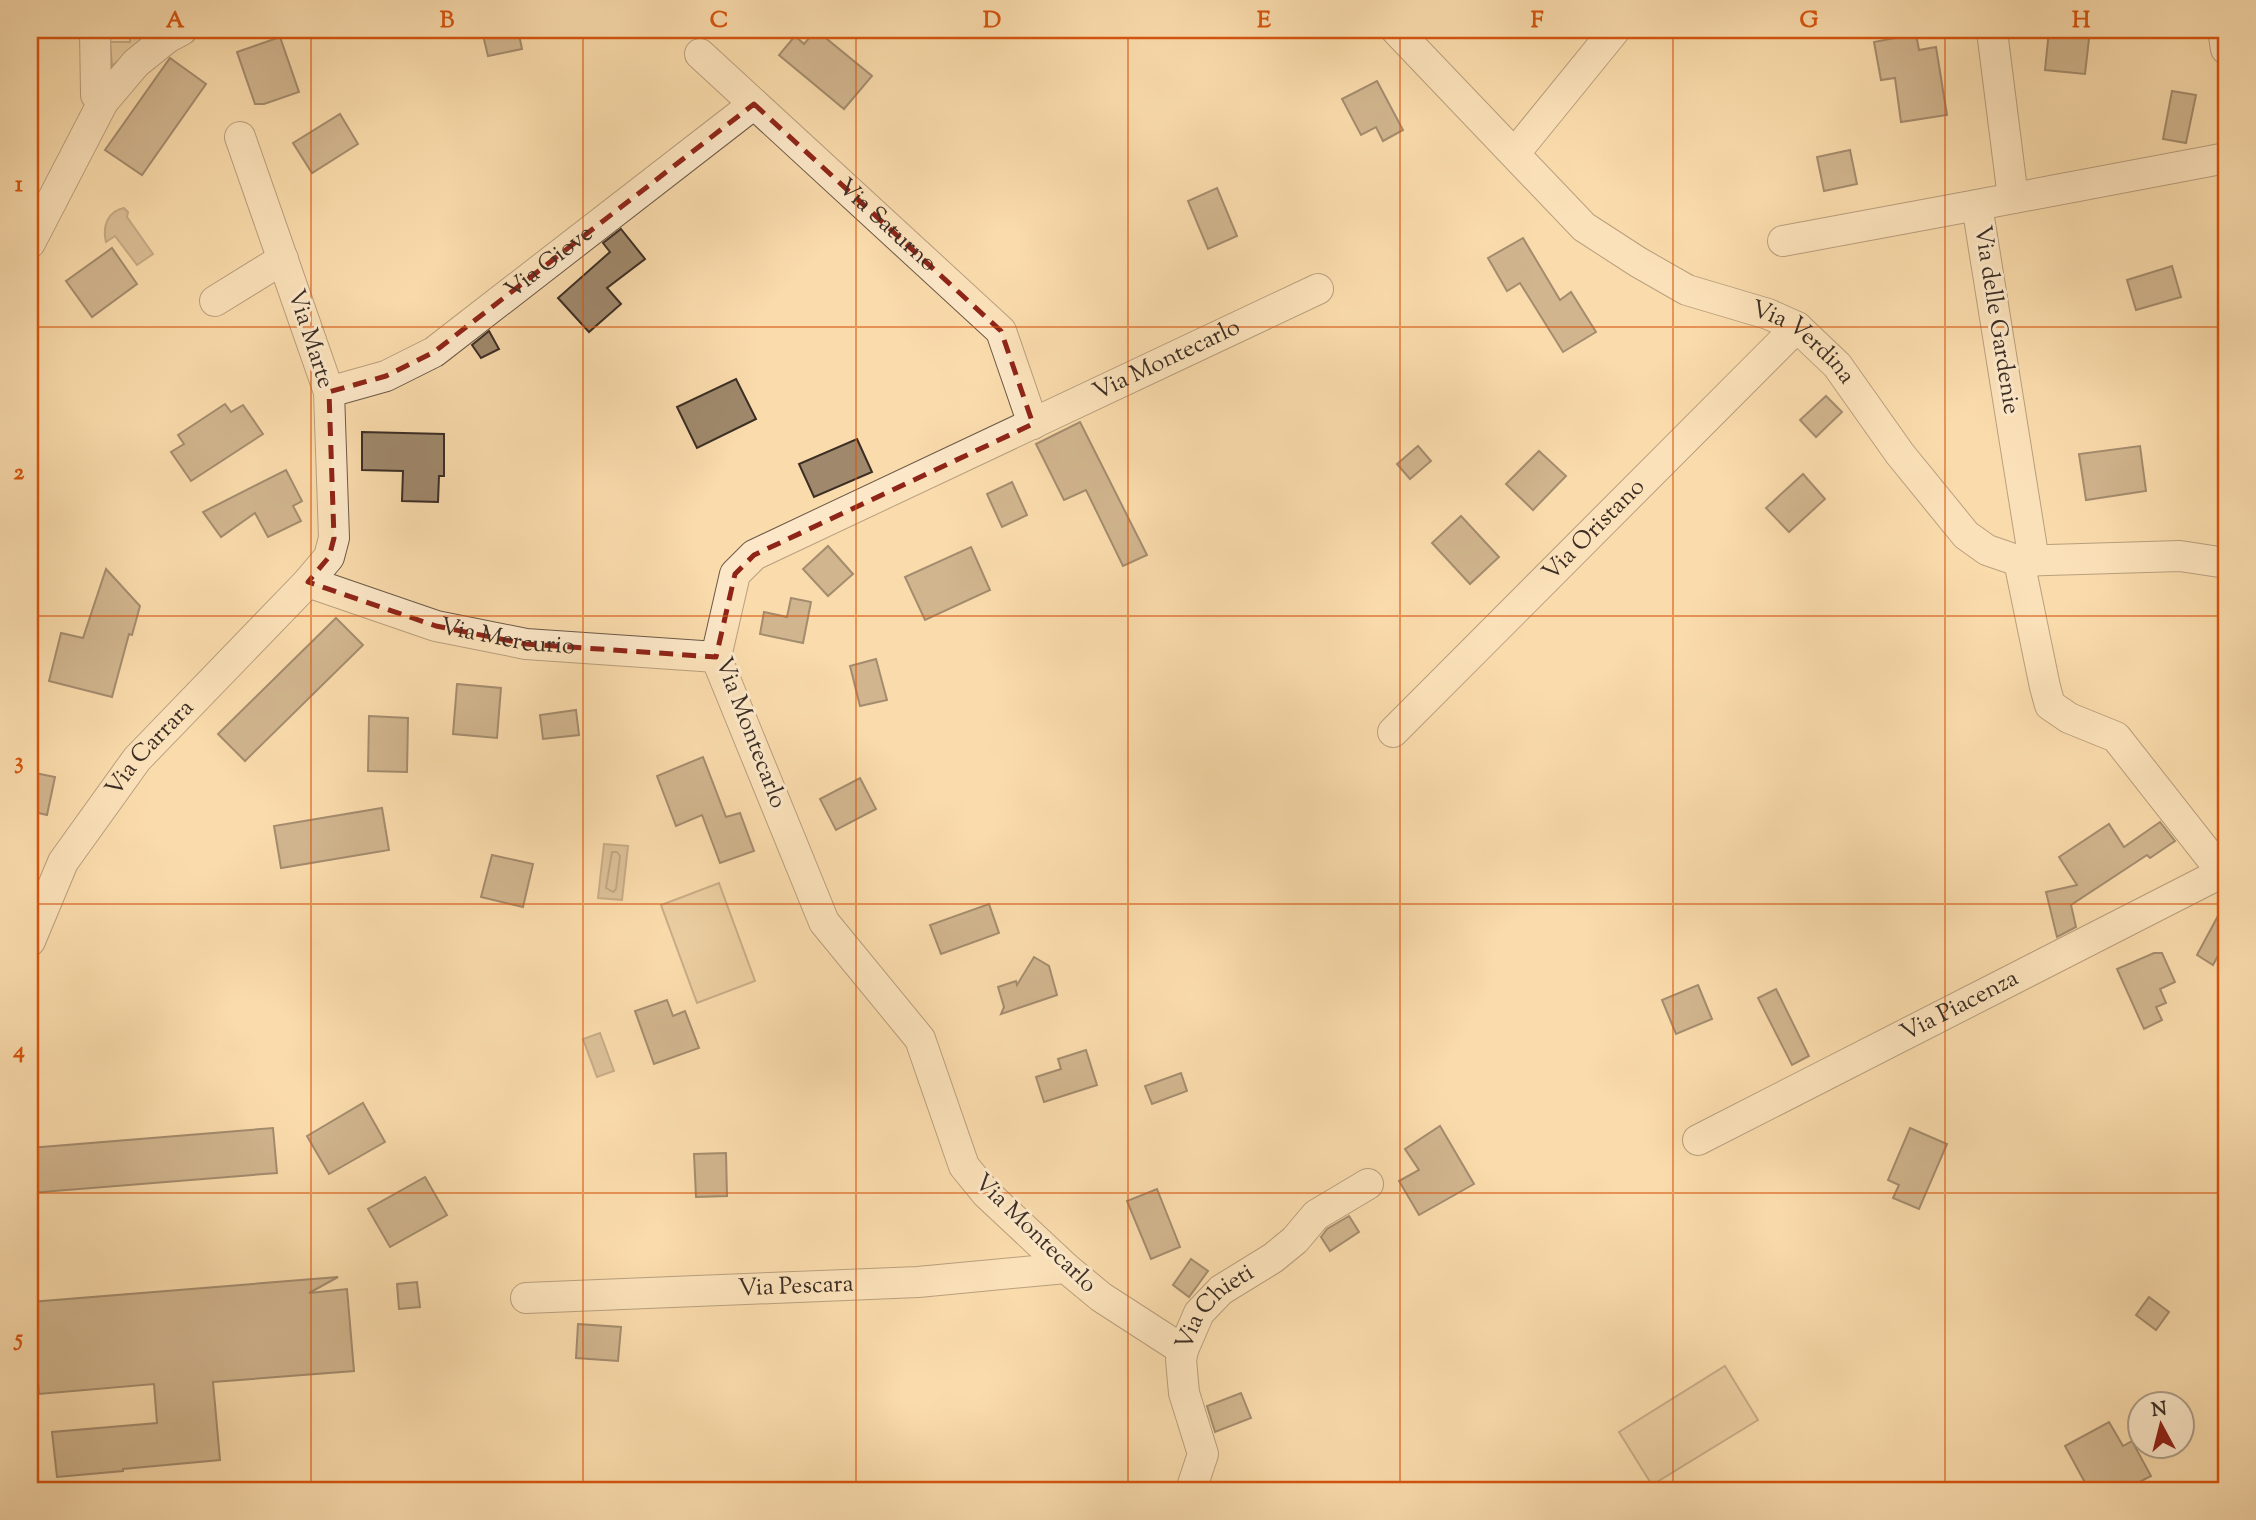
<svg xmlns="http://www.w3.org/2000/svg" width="2256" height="1520" viewBox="0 0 2256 1520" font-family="'Sorts Mill Goudy',serif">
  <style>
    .green { fill: #dabe95; stroke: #8b765d; stroke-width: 2 }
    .water { fill: #b9a07e; stroke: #87725a; stroke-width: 2 }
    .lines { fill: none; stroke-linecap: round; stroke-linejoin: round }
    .shore { stroke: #7a6752; stroke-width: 2 }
    .building { fill: #9f886b; stroke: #3c2e25; stroke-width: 2 }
    .minor-casing { stroke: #6c5947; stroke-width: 32 }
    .minor { stroke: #fce8c9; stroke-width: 30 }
    .marked { fill: none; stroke: #8f2418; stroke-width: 5; stroke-dasharray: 14 9; stroke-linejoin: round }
    .grid { fill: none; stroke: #d7550e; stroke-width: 2; stroke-opacity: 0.55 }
    .labels { text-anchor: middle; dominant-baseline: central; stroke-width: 6; stroke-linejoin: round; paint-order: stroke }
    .street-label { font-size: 24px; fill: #3c2e25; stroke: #fce8c9 }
    .neatline { fill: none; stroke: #d7550e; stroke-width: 2.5 }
    .grid-label { font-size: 23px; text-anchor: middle; font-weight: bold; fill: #d7550e }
  </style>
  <rect width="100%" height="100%" fill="#fadbac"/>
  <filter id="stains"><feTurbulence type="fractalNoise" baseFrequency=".00286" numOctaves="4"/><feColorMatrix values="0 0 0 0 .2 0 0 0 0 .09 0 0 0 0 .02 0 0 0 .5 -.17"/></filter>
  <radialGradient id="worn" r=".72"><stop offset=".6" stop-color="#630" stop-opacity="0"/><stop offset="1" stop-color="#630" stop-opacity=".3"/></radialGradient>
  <!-- green -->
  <g class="green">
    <path d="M130 30H154L112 66 110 42H130Z"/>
    <path d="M719 883 755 981 697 1003 661 905Z"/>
    <path d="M1725 1366 1758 1420 1652 1485 1619 1432Z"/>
  </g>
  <!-- water -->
  <g class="water">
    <path d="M124 208 128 212 127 217 153 254 137 265 115 236 106 242C102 226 108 211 124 208Z"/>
    <path d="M604 844 628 846 622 900 598 898Z"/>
    <path d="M600 1033 614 1071 597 1077 583 1039Z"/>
  </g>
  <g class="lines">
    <!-- shore -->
    <path class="shore" d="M612 852H617L620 856 616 889 613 892 606 888Z"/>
  </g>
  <!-- building -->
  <g class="building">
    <path d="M506 30H518L522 49 488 56 483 35Z"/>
    <path d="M816 30 872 76 844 109 779 55 795 36 804 44Z"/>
    <path d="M2049 30H2090L2085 74 2045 70Z"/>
    <path d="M1916 34 1919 50 1936 47 1947 115 1901 122 1895 78 1881 80 1874 42Z"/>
    <path d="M280 37 299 92 264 104H255L237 52Z"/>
    <path d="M170 58 206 84 142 175 105 150Z"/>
    <path d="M1377 81 1403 130 1383 141 1376 127 1361 135 1342 99Z"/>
    <path d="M2172 91 2196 95 2186 143 2163 139Z"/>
    <path d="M340 114 358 144 312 173 293 143Z"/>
    <path d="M1850 150 1857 184 1824 191 1817 157Z"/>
    <path d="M1217 188 1237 236 1208 249 1188 201Z"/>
    <path d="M621 229 645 259 607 288 621 304 589 332 558 298 610 252 603 243Z"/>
    <path d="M1523 238 1560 300 1571 292 1596 332 1563 352 1520 283 1507 291 1488 258Z"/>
    <path d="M112 248 137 284 92 317 66 281Z"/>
    <path d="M2172 266 2181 297 2136 310 2127 280Z"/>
    <path d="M489 331 499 349 481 358 472 345Z"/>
    <path d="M736 379 756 419 697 448 677 407Z"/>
    <path d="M1826 396 1842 412 1816 437 1800 420Z"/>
    <path d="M225 404 231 412 243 405 263 434 191 481 171 452 184 444 178 435Z"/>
    <path d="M1080 422 1147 555 1123 566 1086 490 1064 500 1036 444Z"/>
    <path d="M362 432 444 434V476H439L438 502 402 501 403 471 362 470Z"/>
    <path d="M857 439 872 472 814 497 799 464Z"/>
    <path d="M1418 446 1431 461 1410 479 1397 464Z"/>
    <path d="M2140 446 2146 491 2086 500 2079 454Z"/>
    <path d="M1539 451 1566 476 1533 510 1506 484Z"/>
    <path d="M286 470 302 501 293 506 301 521 268 537 255 513 221 537 203 512Z"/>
    <path d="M1803 474 1825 499 1789 532 1766 508Z"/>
    <path d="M1012 482 1027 515 1002 527 987 494Z"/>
    <path d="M1461 516 1499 557 1470 584 1432 543Z"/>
    <path d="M828 546 853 574 828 596 803 569Z"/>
    <path d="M971 547 990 590 925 620 905 577Z"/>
    <path d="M106 569 140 606 132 635 129 634 112 697 49 681 61 633 83 638Z"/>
    <path d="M791 598 811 602 803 643 760 634 764 612 787 617Z"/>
    <path d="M336 618 363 645 245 761 218 734Z"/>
    <path d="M876 659 887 700 860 706 850 666Z"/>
    <path d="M457 684 501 688 497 738 453 734Z"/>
    <path d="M576 710 579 735 543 739 540 715Z"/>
    <path d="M369 716 408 718 407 772 368 771Z"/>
    <path d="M703 757 726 817 740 813 754 851 720 863 702 815 676 826 657 776Z"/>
    <path d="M30 772 55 777 47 815 30 811Z"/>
    <path d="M860 778 876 809 836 830 820 799Z"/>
    <path d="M382 808 389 850 281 868 274 826Z"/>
    <path d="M2160 822 2175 841 2150 858 2147 855 2071 905 2076 927 2057 937 2046 892 2077 885 2059 857 2109 824 2124 847Z"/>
    <path d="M492 855 533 864 523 907 481 897Z"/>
    <path d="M2226 901V941L2213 965 2197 955Z"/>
    <path d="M989 904 999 933 941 954 930 925Z"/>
    <path d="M2154 953H2162L2175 982 2160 989 2166 1003 2156 1007 2162 1020 2144 1029 2117 969Z"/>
    <path d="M1034 957 1049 966 1057 995 1001 1014 1004 1007 998 987 1016 981 1017 985Z"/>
    <path d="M1698 985 1712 1019 1676 1034 1662 1000Z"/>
    <path d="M1776 989 1809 1056 1792 1065 1758 998Z"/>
    <path d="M667 1000 673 1016 685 1011 699 1048 654 1064 635 1011Z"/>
    <path d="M1086 1050 1097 1085 1044 1102 1036 1077 1061 1069 1058 1059Z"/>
    <path d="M1181 1073 1187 1091 1152 1104 1145 1086Z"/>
    <path d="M363 1103 385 1142 329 1174 307 1136Z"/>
    <path d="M1440 1126 1474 1184 1419 1215 1399 1181 1419 1170 1405 1149Z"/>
    <path d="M273 1128 277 1173 30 1193V1148Z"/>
    <path d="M1910 1128 1947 1144 1919 1209 1893 1198 1899 1185 1888 1180Z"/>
    <path d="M726 1153 727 1196 696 1197 694 1154Z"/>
    <path d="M425 1177 447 1215 390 1247 368 1209Z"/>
    <path d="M1157 1189 1180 1247 1151 1259 1127 1201Z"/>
    <path d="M1349 1216 1359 1232 1330 1251 1321 1237 1327 1229Z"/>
    <path d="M1191 1259 1208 1271 1189 1297 1173 1285Z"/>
    <path d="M338 1277 309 1293 347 1289 354 1371 213 1382 220 1460 123 1469V1471L57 1477 52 1432 157 1423 154 1384 39 1394 31 1302Z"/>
    <path d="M417 1282 420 1307 399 1309 397 1284Z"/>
    <path d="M2149 1297 2169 1312 2156 1330 2136 1315Z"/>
    <path d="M578 1324 621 1327 618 1361 576 1358Z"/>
    <path d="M1241 1393 1251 1418 1215 1432 1207 1406Z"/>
    <path d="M2109 1422 2123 1446 2132 1441 2151 1476 2124 1490H2089L2065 1446Z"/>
  </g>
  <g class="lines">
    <defs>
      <g id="minor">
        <path d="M95 30 96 95 103 102"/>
        <path id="s1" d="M1396 30 1584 227 1638 262 1687 290 1768 314 1797 327 1837 365 1900 454 1966 535 1987 550 2019 561 2180 556 2226 563"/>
        <path d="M2223 30 2226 49"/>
        <path d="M1992 31 2013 198"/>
        <path id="s2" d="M700 54 1001 331 1033 424"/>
        <path d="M1515 153 1615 30"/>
        <path d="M1783 241 1977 205"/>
        <path d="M30 243 103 102 136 63 167 38 182 30"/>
        <path d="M215 301 283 259"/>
        <path id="s3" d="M329 392 386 376 434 352 754 104"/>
        <path d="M2019 561 2045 687 2050 705 2069 718 2116 737 2226 877"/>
        <path d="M2034 561 1977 205 2226 158"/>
        <path id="s4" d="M308 582 436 626 526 644 716 657"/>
        <path id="s5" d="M1393 732 1797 327"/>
        <path id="s6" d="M30 941 63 862 137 759 308 582 329 557 334 538 329 392 240 137"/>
        <path id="s7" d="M1698 1140 2223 872"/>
        <path id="s8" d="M526 1298 918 1282 1066 1268"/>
        <path id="s9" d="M1183 1350 1101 1297 1066 1268 986 1193 964 1166 920 1039 824 922 716 657 735 574 754 555 1318 289"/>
        <path id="s10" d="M1191 1490 1203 1454 1184 1393 1181 1360 1183 1350 1199 1313 1221 1290 1273 1258 1295 1240 1316 1215 1368 1184"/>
      </g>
    </defs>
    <!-- minor casing -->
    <use href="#minor" class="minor-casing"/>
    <!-- minor -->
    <use href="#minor" class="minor"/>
  </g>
  <!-- marked area -->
  <path d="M0 0H2256V1520H0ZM754 104 1001 331 1033 424 754 555 735 574 716 657 526 644 436 626 308 582 329 557 334 538 329 392 386 376 434 352Z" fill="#fadbac" fill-opacity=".55" fill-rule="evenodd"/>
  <path class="marked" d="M754 104 1001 331 1033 424 754 555 735 574 716 657 526 644 436 626 308 582 329 557 334 538 329 392 386 376 434 352Z"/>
  <!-- grid -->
  <path class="grid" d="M311 30V1490M583 30V1490M856 30V1490M1128 30V1490M1400 30V1490M1673 30V1490M1945 30V1490M30 327H2226M30 616H2226M30 904H2226M30 1193H2226"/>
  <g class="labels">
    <!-- street labels -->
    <g class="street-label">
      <text stroke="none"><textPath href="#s2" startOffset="254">Via Saturno</textPath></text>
      <text stroke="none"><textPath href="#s3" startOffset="259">Via Giove</textPath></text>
      <text transform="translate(1996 320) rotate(81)">Via delle Gardenie</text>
      <text transform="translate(310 339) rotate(72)">Via Marte</text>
      <text stroke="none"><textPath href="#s1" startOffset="523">Via Verdina</textPath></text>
      <text stroke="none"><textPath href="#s9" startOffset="1428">Via Montecarlo</textPath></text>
      <text stroke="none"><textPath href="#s5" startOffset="285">Via Oristano</textPath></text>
      <text stroke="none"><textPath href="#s4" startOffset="208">Via Mercurio</textPath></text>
      <text transform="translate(750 733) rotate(69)">Via Montecarlo</text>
      <text stroke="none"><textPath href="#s6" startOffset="229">Via Carrara</textPath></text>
      <text stroke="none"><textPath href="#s7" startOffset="294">Via Piacenza</textPath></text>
      <text transform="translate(1035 1234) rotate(44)">Via Montecarlo</text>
      <text stroke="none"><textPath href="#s8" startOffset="270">Via Pescara</textPath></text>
      <text stroke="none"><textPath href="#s10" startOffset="200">Via Chieti</textPath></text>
    </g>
  </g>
  <!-- margin -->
  <rect width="2256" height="1520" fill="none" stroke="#fadbac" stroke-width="77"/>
  <!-- north arrow -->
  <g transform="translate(2161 1425) rotate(353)"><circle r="33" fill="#fce8c9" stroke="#af9e87" stroke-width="2"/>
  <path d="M0-5L12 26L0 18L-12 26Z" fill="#8f2418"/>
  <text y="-10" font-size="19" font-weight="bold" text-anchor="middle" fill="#3c2e25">N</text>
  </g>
  <rect x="38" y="38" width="2180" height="1444" class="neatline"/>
  <g class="grid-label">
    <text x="175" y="27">A</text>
    <text x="447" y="27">B</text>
    <text x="719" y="27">C</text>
    <text x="992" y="27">D</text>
    <text x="1264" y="27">E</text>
    <text x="1537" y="27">F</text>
    <text x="1809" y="27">G</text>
    <text x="2081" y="27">H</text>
    <text x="19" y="191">1</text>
    <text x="19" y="479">2</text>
    <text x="19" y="768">3</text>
    <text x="19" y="1057">4</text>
    <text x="19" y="1345">5</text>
  </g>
  <rect width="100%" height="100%" filter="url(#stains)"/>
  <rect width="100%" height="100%" fill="url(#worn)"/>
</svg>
